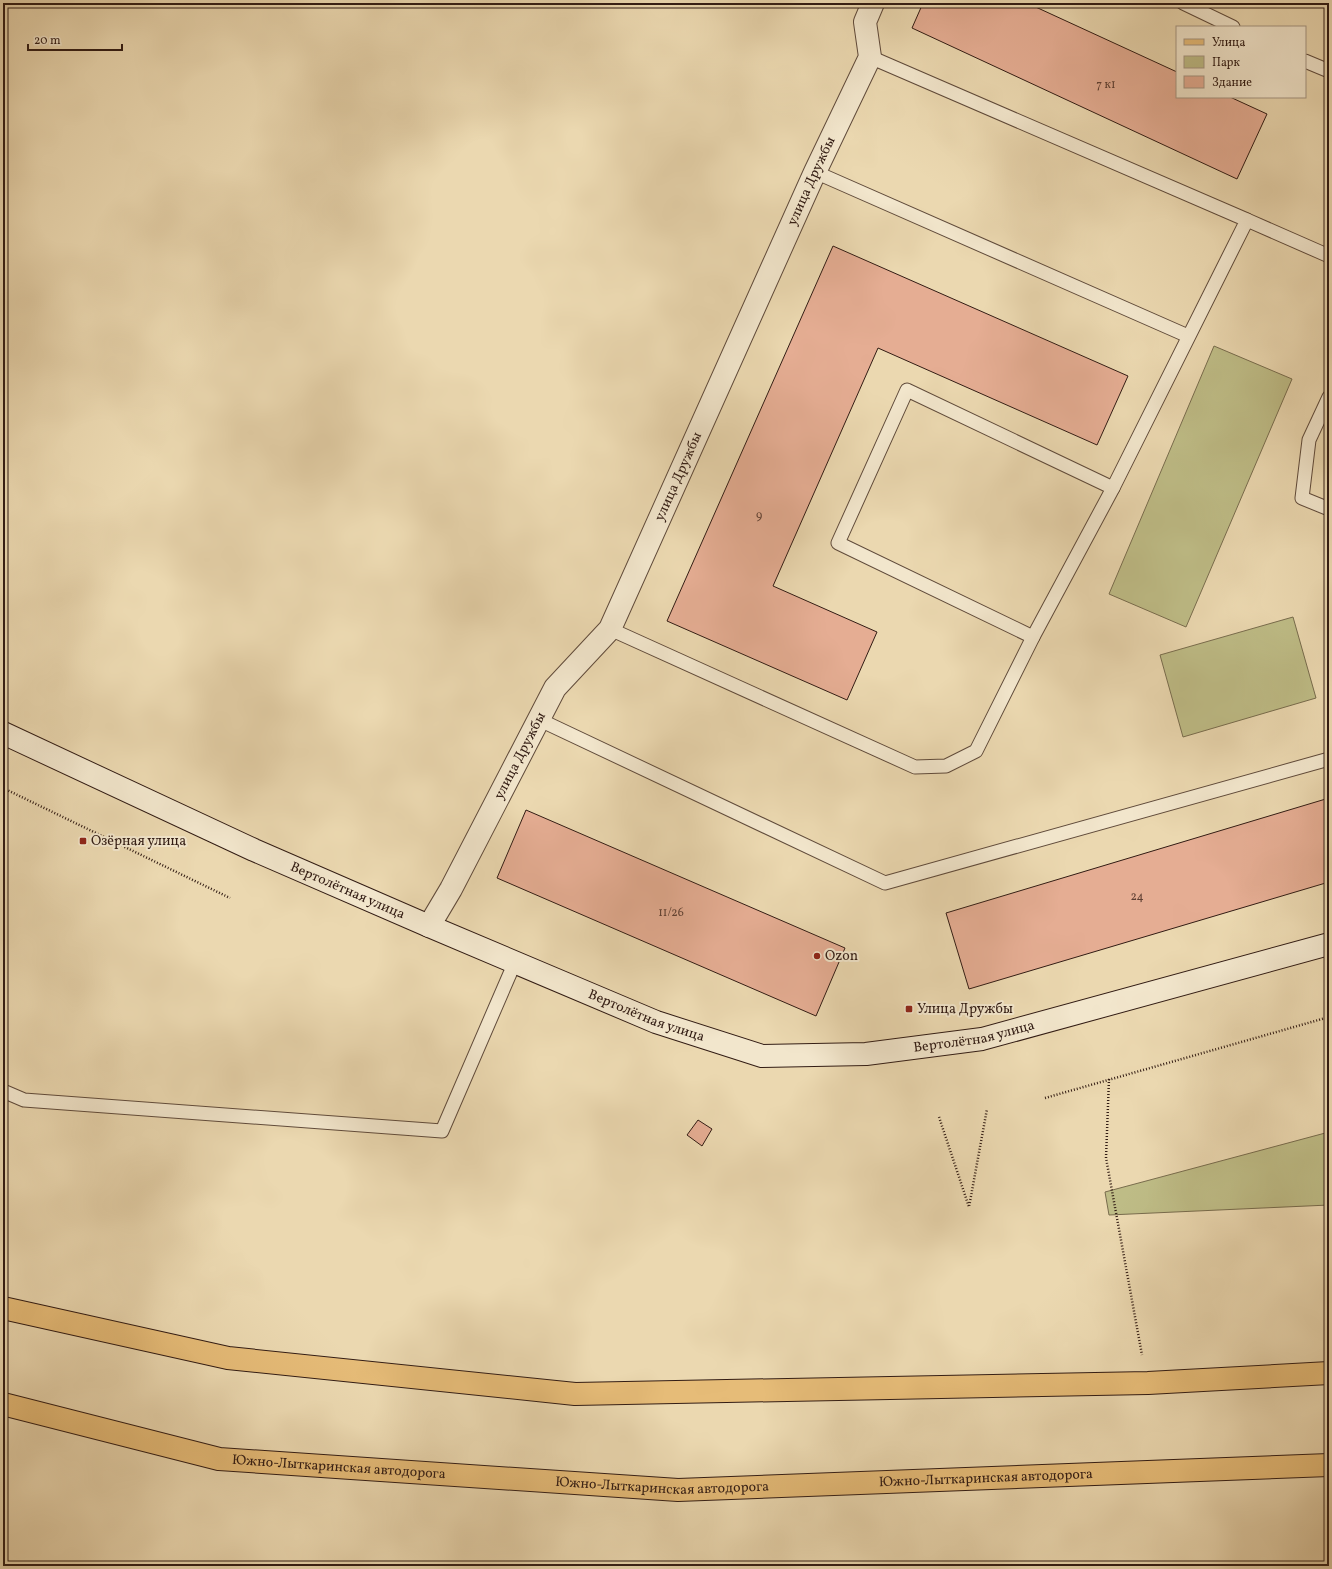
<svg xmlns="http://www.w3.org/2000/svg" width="1332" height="1569" viewBox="0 0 1332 1569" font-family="Vollkorn,serif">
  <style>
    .green { fill: #bebc86; stroke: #786c4d }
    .building { fill: #e5ad93; stroke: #321c14 }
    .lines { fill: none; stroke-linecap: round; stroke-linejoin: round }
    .lane-casing { stroke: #604b3b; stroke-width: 15 }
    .street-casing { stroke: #604b3b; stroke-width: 24 }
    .secondary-casing { stroke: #321c14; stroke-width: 24 }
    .primary-casing { stroke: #321c14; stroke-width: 24 }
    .path { stroke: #321c14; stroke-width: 2.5; stroke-dasharray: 1 2; stroke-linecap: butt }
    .lane { stroke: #f2e6cc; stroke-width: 13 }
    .street { stroke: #f2e6cc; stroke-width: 22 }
    .secondary { stroke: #f2e6cc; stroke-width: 22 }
    .primary { stroke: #e6bc78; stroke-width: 22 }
    .poi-dot { fill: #8f2418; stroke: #f2e6cc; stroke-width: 1.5 }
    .labels { text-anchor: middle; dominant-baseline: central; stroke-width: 4; stroke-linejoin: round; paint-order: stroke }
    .number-label { font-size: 12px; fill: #5f4034 }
    .street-label { font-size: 14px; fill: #321c14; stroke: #f2e6cc }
    .poi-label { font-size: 14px; fill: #321c14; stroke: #f2e6cc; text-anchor: start }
  </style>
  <rect width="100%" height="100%" fill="#ebd8b0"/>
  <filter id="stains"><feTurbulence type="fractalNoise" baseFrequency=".005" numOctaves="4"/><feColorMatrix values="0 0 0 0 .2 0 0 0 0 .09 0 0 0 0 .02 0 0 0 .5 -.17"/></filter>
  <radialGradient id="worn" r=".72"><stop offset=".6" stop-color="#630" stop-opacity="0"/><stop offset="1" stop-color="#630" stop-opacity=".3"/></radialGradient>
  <!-- green -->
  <g class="green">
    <path d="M1214 346 1292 379 1186 627 1109 594Z"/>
    <path d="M1293 617 1316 698 1183 737 1160 655Z"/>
    <path d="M1329 1132V1205L1109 1215 1105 1192Z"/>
  </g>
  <!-- building -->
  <g class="building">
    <path d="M923 3H1027L1177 72V97H1230L1267 114 1237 179 912 28Z"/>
    <path d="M833 246 1128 376 1097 445 878 348 773 586 877 632 847 700 667 621Z"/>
    <path d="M1329 798V882L969 989 946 913Z"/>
    <path d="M526 810 845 948 816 1016 497 878Z"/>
    <path d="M698 1120 712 1129 702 1146 687 1135Z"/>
  </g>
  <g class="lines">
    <defs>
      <g id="lane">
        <path d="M1183 3 1233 27"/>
        <path d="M1305 61 1329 71"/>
        <path d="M815 172 1188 336"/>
        <path d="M1247 220 1329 256"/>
        <path d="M1329 397 1309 440 1302 498 1329 509"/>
        <path d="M610 629 915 767 946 766 976 751 1033 637 1113 488 1247 220 870 57"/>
        <path d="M1033 637 838 543 907 390 1113 488"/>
        <path d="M540 720 885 883 1329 759"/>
        <path d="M3 1091 24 1100 442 1131 515 962"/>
      </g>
      <g id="street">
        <path id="s1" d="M429 926 451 889 555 688 610 629 815 172 870 57 865 22 873 3"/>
      </g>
      <g id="secondary">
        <path id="s2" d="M3 733 254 850 429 926 656 1022 762 1056 866 1054 982 1039 1329 944"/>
      </g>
      <g id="primary">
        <path d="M3 1308 228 1358 575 1394 1148 1383 1329 1373"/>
        <path id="s3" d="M3 1404 219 1459 678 1490 1329 1465"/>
      </g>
    </defs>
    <!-- lane casing -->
    <use href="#lane" class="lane-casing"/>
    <!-- street casing -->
    <use href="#street" class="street-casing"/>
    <!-- secondary casing -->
    <use href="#secondary" class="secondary-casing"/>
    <!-- primary casing -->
    <use href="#primary" class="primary-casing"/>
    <!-- path -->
    <g class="path">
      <path d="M1322 3 1329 13"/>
      <path d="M3 788 230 898"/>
      <path d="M1109 1079 1106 1158 1142 1355"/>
      <path d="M1045 1098 1329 1017"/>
      <path d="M939 1117 969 1207 987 1109"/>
    </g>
    <!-- lane -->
    <use href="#lane" class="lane"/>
    <!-- street -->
    <use href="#street" class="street"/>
    <!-- secondary -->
    <use href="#secondary" class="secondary"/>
    <!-- primary -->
    <use href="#primary" class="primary"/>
  </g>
  <!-- markers -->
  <g class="poi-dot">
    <rect x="79" y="837" width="8" height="8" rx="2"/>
    <circle cx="817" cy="956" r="4"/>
    <rect x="905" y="1005" width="8" height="8" rx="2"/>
  </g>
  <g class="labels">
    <!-- number labels -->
    <g class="number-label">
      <text x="1106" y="85">7 к1</text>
      <text x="759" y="516">9</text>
      <text x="1137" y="897">24</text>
      <text x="671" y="913">11/26</text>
    </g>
    <!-- street labels -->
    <g class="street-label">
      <text stroke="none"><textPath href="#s1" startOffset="841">улица Дружбы</textPath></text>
      <text stroke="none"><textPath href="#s1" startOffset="517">улица Дружбы</textPath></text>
      <text stroke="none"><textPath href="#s1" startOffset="193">улица Дружбы</textPath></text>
      <text stroke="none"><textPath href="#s2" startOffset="379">Вертолётная улица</textPath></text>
      <text stroke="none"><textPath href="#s2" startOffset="703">Вертолётная улица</textPath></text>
      <text stroke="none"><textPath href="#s2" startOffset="1039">Вертолётная улица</textPath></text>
      <text stroke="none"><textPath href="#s3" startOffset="343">Южно-Лыткаринская автодорога</textPath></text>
      <text stroke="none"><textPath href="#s3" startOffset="991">Южно-Лыткаринская автодорога</textPath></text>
      <text stroke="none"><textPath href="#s3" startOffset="667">Южно-Лыткаринская автодорога</textPath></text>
    </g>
    <!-- poi labels -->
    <g class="poi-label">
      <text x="91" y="841">Озёрная улица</text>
      <text x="825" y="956">Ozon</text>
      <text x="917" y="1009">Улица Дружбы</text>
    </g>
  </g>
  <!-- margin -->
  <rect width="1332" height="1569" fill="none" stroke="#ebd8b0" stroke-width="16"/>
  <rect x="4" y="4" width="1324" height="1561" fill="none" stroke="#321c14" stroke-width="2"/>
  <rect x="8" y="8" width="1316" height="1553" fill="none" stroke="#321c14"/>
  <!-- legend -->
  <rect x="1176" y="26" width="130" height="72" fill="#f2e6cc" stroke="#a59582"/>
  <rect x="1184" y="39" width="20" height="6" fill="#e6bc78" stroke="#a59582"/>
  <text x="1212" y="46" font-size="12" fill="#321c14">Улица</text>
  <rect x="1184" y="56" width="20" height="12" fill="#bebc86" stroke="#a59582"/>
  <text x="1212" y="66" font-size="12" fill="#321c14">Парк</text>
  <rect x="1184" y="76" width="20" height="12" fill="#e5ad93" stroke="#a59582"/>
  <text x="1212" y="86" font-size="12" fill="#321c14">Здание</text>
  <!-- scale -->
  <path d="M28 44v6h94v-6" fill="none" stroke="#321c14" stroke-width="2"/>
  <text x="34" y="44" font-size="12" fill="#321c14" stroke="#f2e6cc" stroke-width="3" paint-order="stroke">20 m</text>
  <rect width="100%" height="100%" filter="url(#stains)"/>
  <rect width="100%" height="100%" fill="url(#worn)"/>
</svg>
